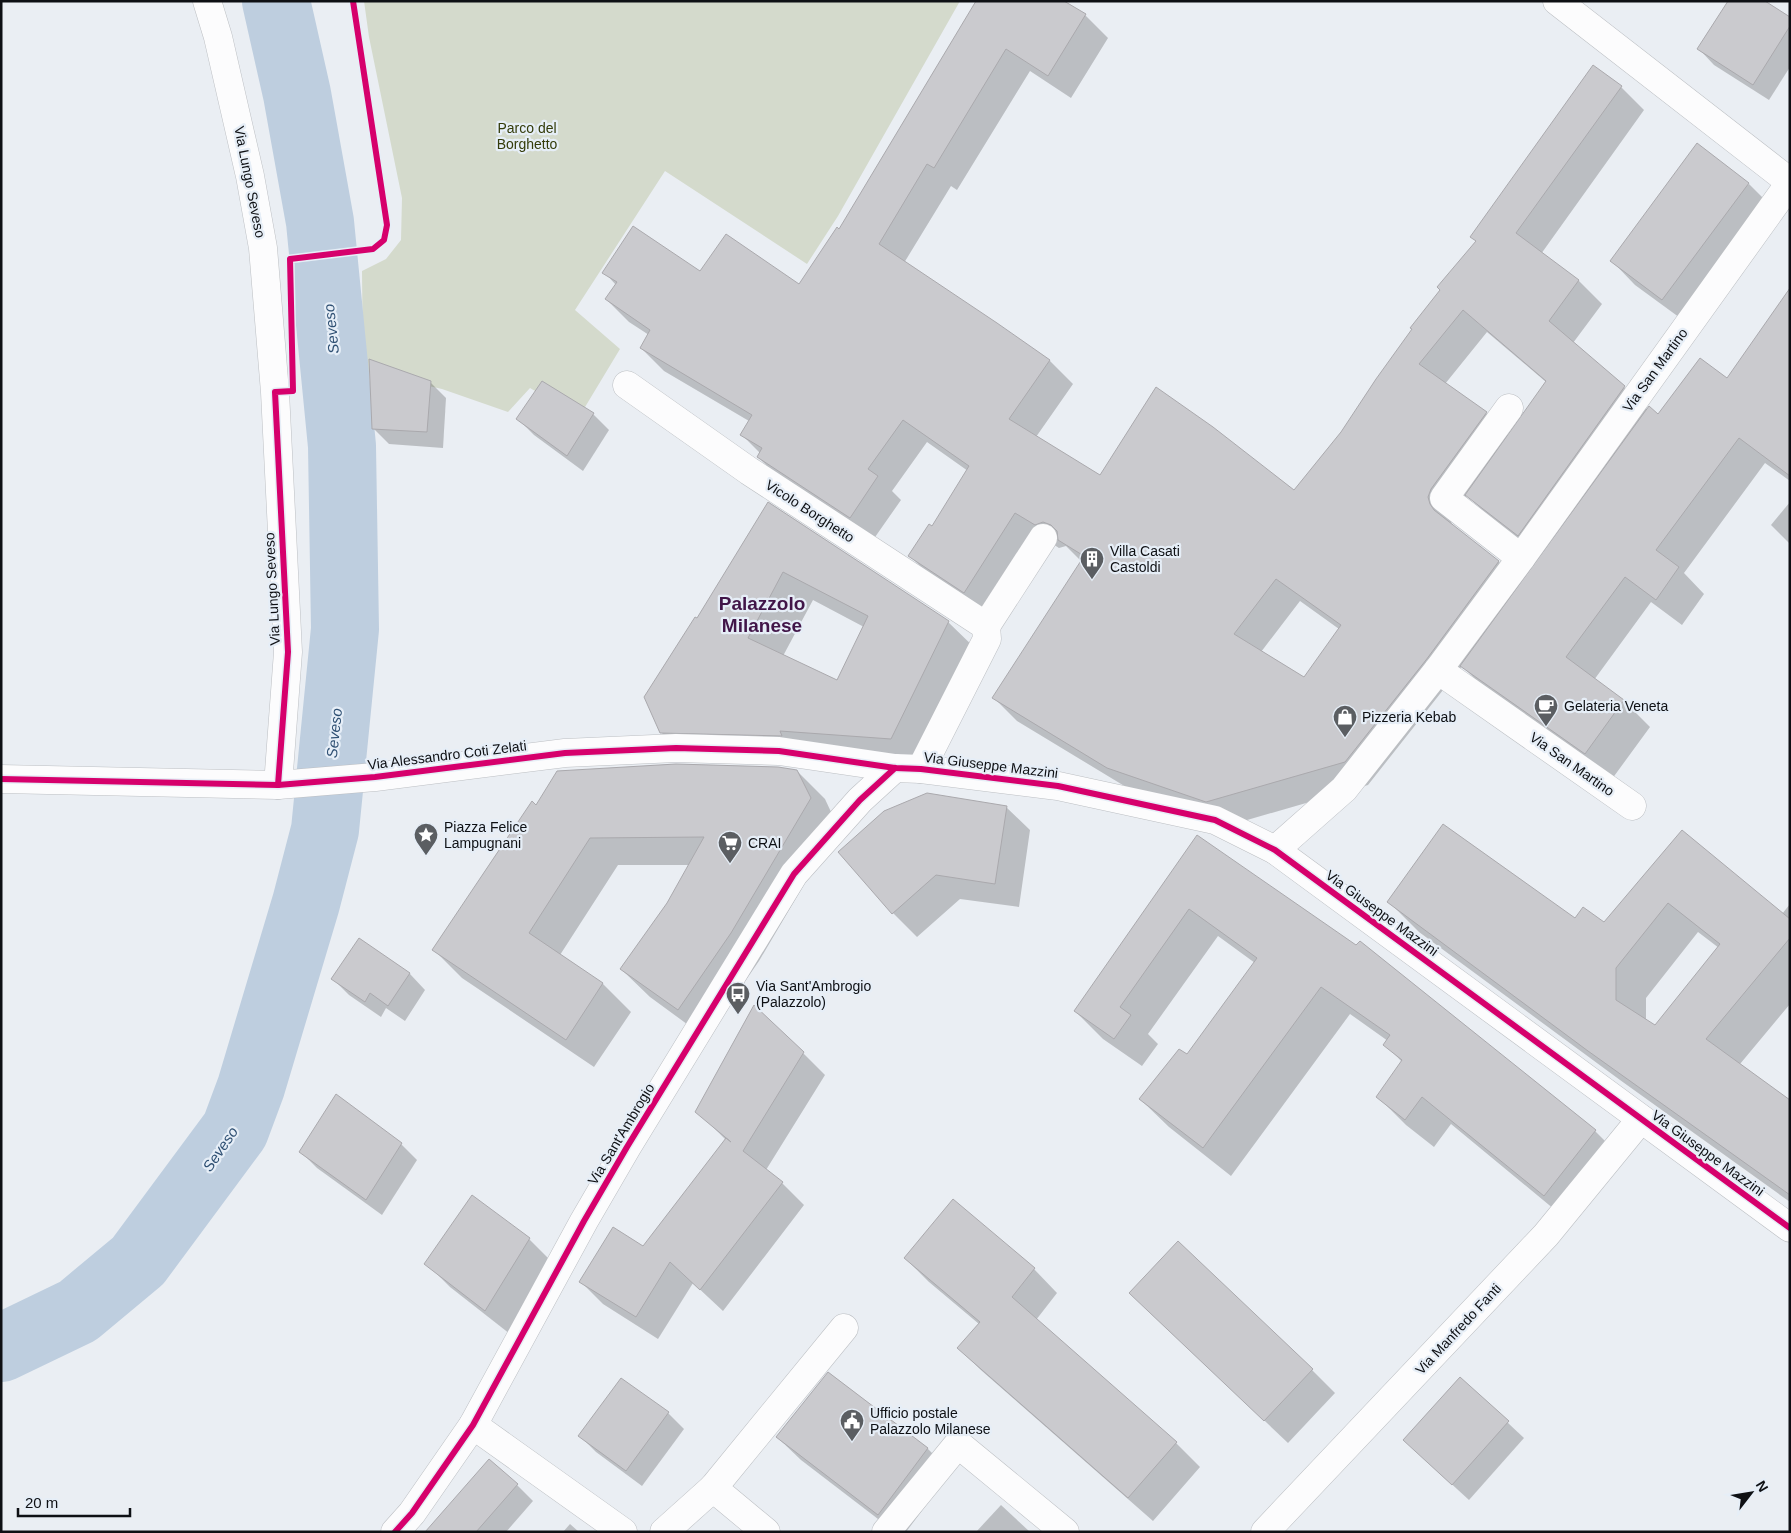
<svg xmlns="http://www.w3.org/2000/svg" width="1791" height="1533" viewBox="0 0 1791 1533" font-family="Helvetica,sans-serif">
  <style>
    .green { fill: #d4dacc }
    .shadow { fill: #0003; fill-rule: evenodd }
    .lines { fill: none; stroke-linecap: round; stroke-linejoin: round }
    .river { stroke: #becedf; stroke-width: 68 }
    .building { fill: #cacace; stroke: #aaa9ad; fill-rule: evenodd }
    .minor-casing { stroke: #bcbfc3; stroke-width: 29 }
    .minor { stroke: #fcfcfd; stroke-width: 28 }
    .cycleway-casing { stroke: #e6eef7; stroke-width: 9 }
    .cycleway { stroke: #d6006c; stroke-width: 6 }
    .labels { text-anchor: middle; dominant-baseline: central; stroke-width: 4.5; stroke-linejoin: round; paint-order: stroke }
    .park-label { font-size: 14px; fill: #343c0a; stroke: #e6eef7 }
    .street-label { font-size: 14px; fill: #0e1014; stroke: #e6eef7 }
    .poi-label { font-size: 14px; fill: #0e1014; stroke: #e6eef7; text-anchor: start }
    .water-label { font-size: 15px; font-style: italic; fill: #2f5073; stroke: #e6eef7 }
    .district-label { font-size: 19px; font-weight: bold; fill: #411548; stroke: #e6eef7 }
  </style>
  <rect width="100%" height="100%" fill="#eaeef3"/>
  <!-- green -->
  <path class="green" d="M364 1H960L838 216 807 264 665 171 575 310 620 349 579 417 530 388 508 412 442 389 363 371 362 271 386 259 401 240 402 198 369 37Z"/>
  <!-- shadow -->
  <g class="shadow">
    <path d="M977 1 1085 15 1108 38 1071 98 1030 71 957 190 951 186 904 263 997 324 1050 361 1073 384 1036 437 1100 477 1294 491 1342 433 1477 242 1472 237 1621 87 1644 110 1541 254 1579 281 1602 304 1573 343 1624 387 1648 410 1658 416 1727 379 1790 290V481L1765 463 1684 573 1704 594 1682 625 1651 602 1594 680 1624 701 1650 727 1612 779 1488 692 1462 666 1368 785 1230 825 1131 790 1017 721 994 698 1082 562 1066 546 1059 548 1039 535 987 615 933 579 910 556 932 528 968 471 927 442 892 491 901 500 873 540 781 480 758 457 761 454 741 434 749 421 664 371 641 348 649 335 629 322 606 299 616 285 604 272 701 273 800 286 840 230ZM1487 332 1546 382 1509 436 1486 413 1445 384ZM1467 495 1490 518 1541 557 1521 585 1499 562 1452 526 1451 520 1454 512ZM1300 601 1339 629 1304 679 1261 652Z"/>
    <path d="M1790 19V67L1769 100 1714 65 1699 49Z"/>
    <path d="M1749 184 1772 207 1687 323 1635 285 1612 261Z"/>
    <path d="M430 382 446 398 443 448 389 444 373 428Z"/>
    <path d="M593 414 609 430 583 471 534 435 518 419Z"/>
    <path d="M1790 502V544L1771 525Z"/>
    <path d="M768 504 948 622 978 651 920 767 690 762 661 732 697 619ZM813 600 864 627 837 681 783 656Z"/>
    <path d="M797 771 825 799 838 827 759 961 706 1038 650 997 621 969 668 904 690 865H618L560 955 603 984 631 1012 594 1067 462 978 434 950 537 807Z"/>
    <path d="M1006 807 1030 830 1019 907 960 899 917 937 893 913 839 852Z"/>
    <path d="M1682 832 1782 914 1790 904V1004L1740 1064 1790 1101V1202L1620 1080 1419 932 1389 902 1604 924ZM1698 932 1719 948 1655 1026 1646 1021V998Z"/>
    <path d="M1197 837 1595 1131 1623 1159 1572 1224 1451 1124 1434 1147 1406 1125 1378 1097 1402 1062 1385 1044 1388 1041 1350 1014 1231 1176 1169 1127 1140 1099 1187 1056 1255 963 1218 936 1148 1034 1158 1044 1142 1066 1103 1039 1075 1011Z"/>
    <path d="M359 940 410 974 425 990 405 1021 386 1008 381 1017 349 995 333 979Z"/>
    <path d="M803 1053 825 1075 766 1170 782 1183 804 1205 723 1311 693 1283 658 1339 603 1304 581 1282 643 1247 726 1140 697 1111Z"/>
    <path d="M401 1144 417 1160 382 1215 317 1168 301 1152Z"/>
    <path d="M472 1197 529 1239 553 1263 510 1334 450 1287 426 1263Z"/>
    <path d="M905 1258 1034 1269 1057 1293 1036 1320 1176 1443 1200 1467 1153 1521 982 1371 958 1348 979 1324 929 1282Z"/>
    <path d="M1155 1317 1312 1370 1335 1393 1288 1443Z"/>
    <path d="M829 1373 928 1449 951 1472 906 1532H895L801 1460 777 1437Z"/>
    <path d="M1461 1379 1524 1438 1469 1500 1421 1456Z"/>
    <path d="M668 1413 684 1429 642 1486 596 1452 580 1436Z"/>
    <path d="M517 1485 533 1501 506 1532H432Z"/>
    <path d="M1001 1505 1030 1532H976Z"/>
    <path d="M570 1524 579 1532H563Z"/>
  </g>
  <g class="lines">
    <!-- river -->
    <path class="river" d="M1 1348 78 1311 138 1261 235 1130 251 1087 306 903 325 830 345 629 342 446 320 222 297 94 276 1"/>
  </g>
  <!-- building -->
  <g class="building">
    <path d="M976 1H1064L1086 14 1048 76 1006 49 934 168 927 164 879 244 997 323 1050 360 1009 419 1100 475 1156 387 1213 427 1294 490 1341 432 1376 379 1412 329 1410 328 1440 290 1437 287 1476 241 1470 237 1593 65 1622 86 1516 233 1579 280 1549 321 1625 386 1518 536 1465 495 1546 381 1463 310 1419 364 1487 412 1431 489 1428 497 1430 504 1434 510 1499 561 1426 660 1345 762 1206 802 1107 768 992 698 1084 556 1058 540 1057 531 1051 525 1043 522 1035 525 1015 513 964 593 908 556 929 524 932 526 969 466 903 420 868 469 878 476 850 518 757 457 762 448 740 435 752 415 640 348 650 330 605 299 617 282 602 273 633 226 700 271 726 234 799 284 837 227 839 229ZM1276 579 1341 625 1304 677 1234 634Z"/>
    <path d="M1728 1H1765L1790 17V26L1753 85 1697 49Z"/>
    <path d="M1697 143 1749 183 1662 300 1610 261Z"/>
    <path d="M1790 288V476L1739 438 1656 550 1679 567 1656 600 1625 577 1566 657 1624 700 1585 754 1460 666 1649 406 1658 414 1700 358 1727 378Z"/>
    <path d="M369 359 431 381 427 432 372 429Z"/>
    <path d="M542 381 594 413 567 456 516 419Z"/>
    <path d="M768 502 949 621 891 739 780 731 782 736 660 733 644 697 695 617 697 618ZM783 572 868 616 837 680 748 638Z"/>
    <path d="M676 764 778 767 797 770 811 798 731 933 678 1010 620 969 667 903 704 837 590 838 529 933 603 983 566 1040 432 950 532 801 536 805 557 771Z"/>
    <path d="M927 793 1007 806 995 884 936 875 892 914 838 852 884 811Z"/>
    <path d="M1443 824 1575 918 1583 907 1604 922 1682 830 1790 919V938L1706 1039 1790 1100V1195L1588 1051 1387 902ZM1668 903 1720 944 1655 1025 1616 1000V968Z"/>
    <path d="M1197 835 1356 945 1360 941 1596 1130 1544 1196 1422 1097 1405 1120 1376 1097 1402 1060 1383 1045 1390 1035 1321 987 1203 1148 1139 1099 1179 1049 1187 1054 1257 958 1189 909 1120 1007 1131 1015 1114 1039 1074 1011Z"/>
    <path d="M359 938 410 973 388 1006 370 993 365 1002 331 979Z"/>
    <path d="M754 1005 804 1052 743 1151 783 1182 700 1290 670 1262 636 1317 579 1282 613 1227 643 1246 726 1138 731 1142 695 1112Z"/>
    <path d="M336 1094 402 1143 366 1200 299 1152Z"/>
    <path d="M472 1195 530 1238 485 1311 424 1264Z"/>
    <path d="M953 1199 1035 1268 1012 1297 1177 1442 1128 1498 957 1348 980 1322 904 1258Z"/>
    <path d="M1178 1241 1313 1369 1264 1421 1129 1293Z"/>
    <path d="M828 1372 928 1448 878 1515 776 1437Z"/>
    <path d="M1460 1377 1509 1421 1452 1485 1403 1440Z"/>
    <path d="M621 1378 669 1412 626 1471 578 1436Z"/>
    <path d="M489 1459 518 1484 476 1532H425Z"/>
  </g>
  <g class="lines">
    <defs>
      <g id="minor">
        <path d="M207 1 218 37 250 176 263 248 275 392 288 652 278 785"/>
        <path d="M1557 1 1790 182"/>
        <path d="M627 385 749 471 986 626 987 639 921 769"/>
        <path d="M1509 408 1444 498 1521 558"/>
        <path d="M986 626 1043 538"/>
        <path d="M1438 670 1632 806"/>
        <path d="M1 779 278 785 375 777 565 753 676 748 779 751 895 768 921 769 1058 786 1215 820 1275 850 1790 1228"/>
        <path d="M1275 850 1344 789 1438 670 1521 558 1790 183"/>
        <path d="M473 1425 623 1532"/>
        <path d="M395 1532 412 1513 473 1425 584 1221 627 1147 794 874 860 800 895 768"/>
        <path d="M664 1532 713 1488"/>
        <path d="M766 1532 713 1488 844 1328"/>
        <path d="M886 1532 958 1444 1065 1532"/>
        <path d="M1265 1532 1546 1235 1641 1119"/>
      </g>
    </defs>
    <!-- minor casing -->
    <use href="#minor" class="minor-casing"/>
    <!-- minor -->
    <use href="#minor" class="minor"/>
    <defs>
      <g id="cycleway">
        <path d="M1 779 278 785 375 777 565 753 676 748 779 751 895 768 921 769 1058 786 1215 820 1275 850 1790 1228"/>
        <path d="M278 785 288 652 275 392 293 391 290 259 373 249 384 240 387 225 353 1"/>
        <path d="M395 1532 412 1513 473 1425 584 1221 627 1147 794 874 860 800 895 768"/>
      </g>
    </defs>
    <!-- cycleway casing -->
    <use href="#cycleway" class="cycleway-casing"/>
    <!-- cycleway -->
    <use href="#cycleway" class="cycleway"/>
  </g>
  <!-- icons -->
  <defs>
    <symbol id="building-pin" viewBox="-11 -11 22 30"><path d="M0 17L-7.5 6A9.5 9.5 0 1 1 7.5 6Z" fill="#5b5e62" stroke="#e6eef7"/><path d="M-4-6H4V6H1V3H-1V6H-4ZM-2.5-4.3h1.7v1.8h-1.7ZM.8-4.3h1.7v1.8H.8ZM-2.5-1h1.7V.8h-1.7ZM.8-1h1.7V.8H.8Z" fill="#fff"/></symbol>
    <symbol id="cafe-pin" viewBox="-11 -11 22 30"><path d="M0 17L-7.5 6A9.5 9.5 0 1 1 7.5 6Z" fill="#5b5e62" stroke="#e6eef7"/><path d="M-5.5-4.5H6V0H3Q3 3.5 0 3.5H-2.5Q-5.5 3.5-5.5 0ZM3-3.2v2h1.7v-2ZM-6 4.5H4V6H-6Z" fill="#fff"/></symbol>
    <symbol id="shop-pin" viewBox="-11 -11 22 30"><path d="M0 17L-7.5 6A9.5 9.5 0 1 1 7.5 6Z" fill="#5b5e62" stroke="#e6eef7"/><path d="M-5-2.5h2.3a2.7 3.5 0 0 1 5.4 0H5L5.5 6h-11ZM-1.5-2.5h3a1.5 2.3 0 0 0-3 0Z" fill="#fff"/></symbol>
    <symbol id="sight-pin" viewBox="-11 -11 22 30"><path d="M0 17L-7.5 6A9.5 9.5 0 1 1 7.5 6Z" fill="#5b5e62" stroke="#e6eef7"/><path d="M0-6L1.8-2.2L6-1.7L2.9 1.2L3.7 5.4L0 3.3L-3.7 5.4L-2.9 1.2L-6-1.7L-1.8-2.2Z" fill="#fff"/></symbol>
    <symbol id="supermarket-pin" viewBox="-11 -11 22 30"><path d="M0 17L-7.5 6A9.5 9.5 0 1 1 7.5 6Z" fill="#5b5e62" stroke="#e6eef7"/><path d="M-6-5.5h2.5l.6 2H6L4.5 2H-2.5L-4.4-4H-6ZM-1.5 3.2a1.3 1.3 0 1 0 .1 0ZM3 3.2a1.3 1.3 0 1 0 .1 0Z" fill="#fff"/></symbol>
    <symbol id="bus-pin" viewBox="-11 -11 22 30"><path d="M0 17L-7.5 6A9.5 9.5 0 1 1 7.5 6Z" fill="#5b5e62" stroke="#e6eef7"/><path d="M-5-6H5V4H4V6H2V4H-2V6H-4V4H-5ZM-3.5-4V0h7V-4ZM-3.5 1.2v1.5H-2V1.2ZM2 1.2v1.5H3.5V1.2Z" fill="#fff"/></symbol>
    <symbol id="civic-pin" viewBox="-11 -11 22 30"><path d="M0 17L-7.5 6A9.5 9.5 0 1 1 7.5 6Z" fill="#5b5e62" stroke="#e6eef7"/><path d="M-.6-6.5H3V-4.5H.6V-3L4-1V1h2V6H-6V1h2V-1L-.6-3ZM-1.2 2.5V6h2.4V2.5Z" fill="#fff"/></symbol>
  </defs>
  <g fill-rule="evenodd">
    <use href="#building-pin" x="1078" y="545" width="28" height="38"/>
    <use href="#cafe-pin" x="1532" y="692" width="28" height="38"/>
    <use href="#shop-pin" x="1331" y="703" width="28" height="38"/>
    <use href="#sight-pin" x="412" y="821" width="28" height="38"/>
    <use href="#supermarket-pin" x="716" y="829" width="28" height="38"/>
    <use href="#bus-pin" x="724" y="980" width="28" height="38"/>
    <use href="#civic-pin" x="838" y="1407" width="28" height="38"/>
  </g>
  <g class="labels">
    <!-- park labels -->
    <g class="park-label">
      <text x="527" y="128">Parco del<tspan x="527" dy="16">Borghetto</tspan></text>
    </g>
    <!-- street labels -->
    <g class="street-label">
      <text transform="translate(250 182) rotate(79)">Via Lungo Seveso</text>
      <text transform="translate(1655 370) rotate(-54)">Via San Martino</text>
      <text transform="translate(810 511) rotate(33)">Vicolo Borghetto</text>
      <text transform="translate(272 589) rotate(-93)">Via Lungo Seveso</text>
      <text transform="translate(447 755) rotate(-7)">Via Alessandro Coti Zelati</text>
      <text transform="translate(1572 764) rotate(35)">Via San Martino</text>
      <text transform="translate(991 765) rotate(7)">Via Giuseppe Mazzini</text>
      <text transform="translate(1382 913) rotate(36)">Via Giuseppe Mazzini</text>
      <text transform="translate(621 1134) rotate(-59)">Via Sant'Ambrogio</text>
      <text transform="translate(1708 1153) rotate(36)">Via Giuseppe Mazzini</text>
      <text transform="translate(1458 1329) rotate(-47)">Via Manfredo Fanti</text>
    </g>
    <!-- poi labels -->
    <g class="poi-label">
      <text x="1110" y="551">Villa Casati<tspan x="1110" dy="16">Castoldi</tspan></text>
      <text x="1564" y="706">Gelateria Veneta</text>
      <text x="1362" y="717">Pizzeria Kebab</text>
      <text x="444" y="827">Piazza Felice<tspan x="444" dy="16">Lampugnani</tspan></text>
      <text x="748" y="843">CRAI</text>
      <text x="756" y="986">Via Sant'Ambrogio<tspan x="756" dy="16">(Palazzolo)</tspan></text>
      <text x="870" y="1413">Ufficio postale<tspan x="870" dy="16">Palazzolo Milanese</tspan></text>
    </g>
    <!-- water labels -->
    <g class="water-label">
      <text transform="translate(331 329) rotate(-96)">Seveso</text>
      <text transform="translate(334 733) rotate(-84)">Seveso</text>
      <text transform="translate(220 1149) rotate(-56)">Seveso</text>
    </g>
    <!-- district labels -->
    <g class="district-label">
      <text x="762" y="603">Palazzolo<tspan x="762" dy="22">Milanese</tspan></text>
    </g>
  </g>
  <!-- border -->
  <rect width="1791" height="1533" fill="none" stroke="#0e1014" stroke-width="5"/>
  <!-- north arrow -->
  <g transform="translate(1751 1493) rotate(59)" stroke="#e6eef7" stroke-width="4" paint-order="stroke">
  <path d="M0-4L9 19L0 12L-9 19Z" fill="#0e1014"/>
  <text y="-8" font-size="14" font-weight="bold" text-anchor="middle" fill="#0e1014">N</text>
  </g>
  <!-- scale -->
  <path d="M18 1508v8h112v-8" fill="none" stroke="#0e1014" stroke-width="2.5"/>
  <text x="25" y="1508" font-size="15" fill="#0e1014" stroke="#e6eef7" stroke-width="4" paint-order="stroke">20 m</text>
</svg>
